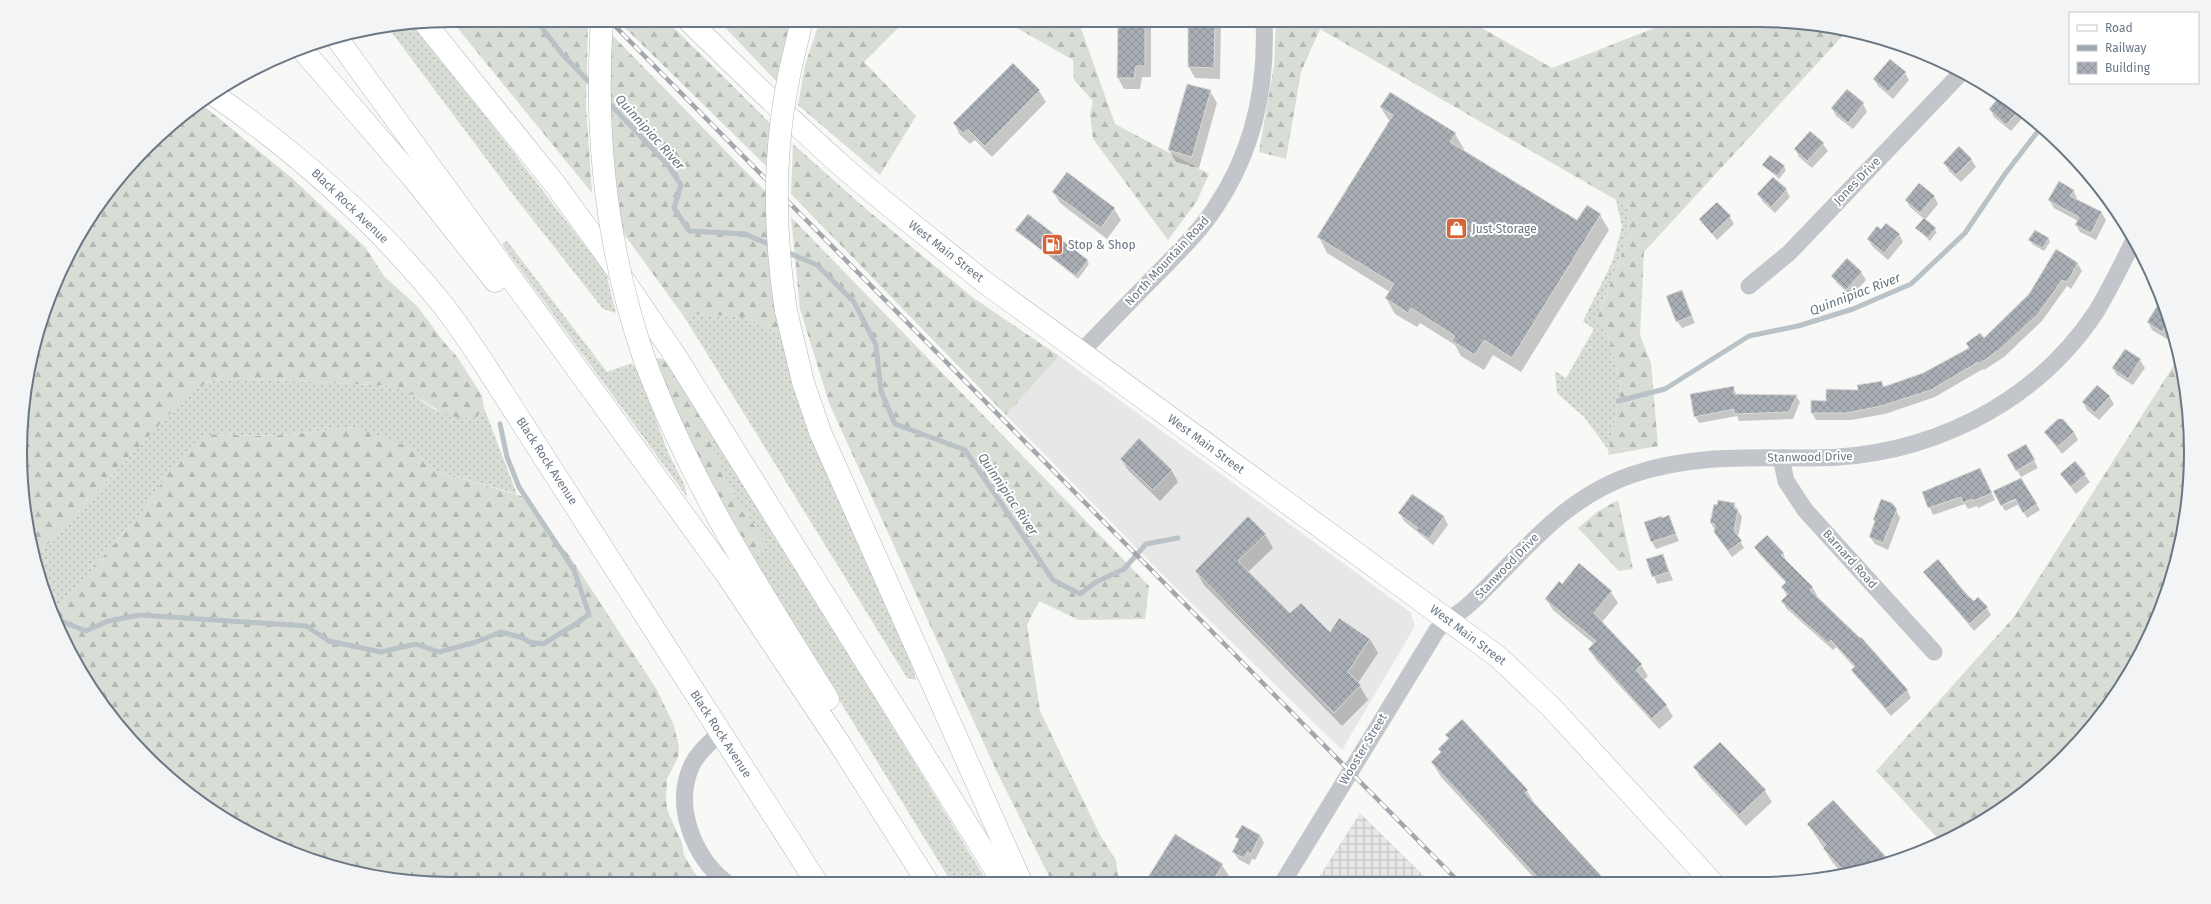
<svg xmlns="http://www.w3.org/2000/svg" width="2211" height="904" viewBox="0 0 2211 904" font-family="'Fira Sans',sans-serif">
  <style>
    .built { fill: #e6e7e6 }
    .industrial { fill: url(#industrial-grid) }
    .grass { fill: url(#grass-dots) }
    .forest { fill: url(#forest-firs) }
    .shadow { fill: #0003 }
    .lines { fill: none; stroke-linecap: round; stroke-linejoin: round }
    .stream { stroke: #b9c2c7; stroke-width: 5 }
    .building { fill: url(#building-cross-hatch); stroke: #dadad8 }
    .secondary-casing { stroke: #b2b7bc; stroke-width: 23 }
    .primary-casing { stroke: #b4b7bb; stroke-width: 23 }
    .highway-casing { stroke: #b3b7ba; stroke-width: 23 }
    .street { stroke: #c2c5c9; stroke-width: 17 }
    .secondary { stroke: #fff; stroke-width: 22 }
    .primary { stroke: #fff; stroke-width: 22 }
    .highway { stroke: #fff; stroke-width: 22 }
    .rail-casing { stroke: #a2a7ad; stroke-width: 4.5 }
    .rail { stroke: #fff; stroke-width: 3; stroke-dasharray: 9; stroke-linecap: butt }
    .highway-bridge-casing { stroke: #b3b7ba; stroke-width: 23; stroke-linecap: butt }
    .highway-bridge { stroke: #fff; stroke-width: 22 }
    .labels { text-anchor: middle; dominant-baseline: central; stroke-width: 4; stroke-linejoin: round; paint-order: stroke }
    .street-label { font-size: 12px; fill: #6a7784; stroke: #fff }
    .poi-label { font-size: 12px; fill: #6a7784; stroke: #fff; text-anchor: start }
    .water-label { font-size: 13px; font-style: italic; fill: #66777f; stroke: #fff }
    .rim { fill: none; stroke: #6a7784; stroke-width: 2 }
  </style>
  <defs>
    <pattern id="industrial-grid" width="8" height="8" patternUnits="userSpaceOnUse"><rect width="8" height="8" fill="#e6e7e6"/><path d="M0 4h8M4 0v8" fill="none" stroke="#bec0c0"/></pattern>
    <pattern id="grass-dots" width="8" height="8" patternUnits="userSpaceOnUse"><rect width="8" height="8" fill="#d8ddd6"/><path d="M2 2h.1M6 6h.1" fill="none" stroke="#b3b8b3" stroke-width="1.8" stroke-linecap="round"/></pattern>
    <pattern id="forest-firs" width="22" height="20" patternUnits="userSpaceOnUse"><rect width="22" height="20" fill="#d8ddd6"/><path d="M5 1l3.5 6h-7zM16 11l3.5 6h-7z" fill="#b3b8b3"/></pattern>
    <pattern id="building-cross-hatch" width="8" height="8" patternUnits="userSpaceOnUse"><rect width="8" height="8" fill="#a8aeb4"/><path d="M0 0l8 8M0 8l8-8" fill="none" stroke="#8d9298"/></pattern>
  </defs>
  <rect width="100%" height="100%" fill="#f8f8f6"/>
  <!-- built -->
  <path class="built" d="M1059 356 1410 612 1415 626 1342 750 1168 580 1006 415Z"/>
  <!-- industrial -->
  <path class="industrial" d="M1360 813 1429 881 1316 882Z"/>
  <!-- grass -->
  <g class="grass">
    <path d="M411 24 490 122 606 273 616 313 603 309 514 196 387 26Z"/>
    <path d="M1616 200 1630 208 1625 246 1597 317 1610 341 1621 387 1609 451 1585 418 1557 393 1555 371 1566 378 1594 329 1583 321 1613 260 1622 227Z"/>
    <path d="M507 241 607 372 632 363V365L636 364 667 450 685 486 687 497 502 244Z"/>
    <path d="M697 314 743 317 783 335 908 649 916 680 907 678 685 318Z"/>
    <path d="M230 378 375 385 397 387 408 391 435 410 477 417 484 408 517 494 437 471 410 448 355 427 285 435 251 436 217 434 167 475 142 512 52 615 35 558 189 393 208 382Z"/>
    <path d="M716 437 988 883H952L751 557 767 545 729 487 711 444Z"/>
  </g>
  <!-- forest -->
  <g class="forest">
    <path d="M451 20H588L586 106 592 193Z"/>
    <path d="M617 20H666L771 124 768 168Z"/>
    <path d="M718 20H792L777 82Z"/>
    <path d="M820 20H906L864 62 916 116 880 175 798 105 805 65Z"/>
    <path d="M1003 20H1078L1115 124 1209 174 1197 201 1168 240 1093 139 1090 115 1093 101 1074 80 1073 60Z"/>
    <path d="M1276 20H1468L1552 68 1675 20H1759L1816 24 1847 31 1644 252 1640 335 1651 363 1658 446 1608 455 1621 387 1610 341 1597 318 1625 246 1630 208 1320 29 1301 72 1286 159 1259 152 1274 65Z"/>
    <path d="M611 34 766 192 783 335 743 317 697 314 685 318 621 230 612 162 609 71Z"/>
    <path d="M198 105 205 107 293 179 365 247 384 276 418 307 443 341 458 358 482 396 484 408 477 417C447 422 432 405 409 392 399 386 386 386 375 385L230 378 208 382 189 393 35 558C28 536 26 514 24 490 22 477 20 464 20 451 22 329 76 210 167 128 176 119 188 112 198 105Z"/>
    <path d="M793 144 866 209 972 297 1059 356 1006 415 791 194Z"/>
    <path d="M791 217 1149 586 1145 619 1079 620 1039 601 1027 625 1040 711 1100 835 1116 860 1119 882H1052L996 770 829 403 800 309Z"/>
    <path d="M2179 357 2190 424 2187 508 2168 591 2118 692 2044 777 1999 811 1941 842 1876 771 2014 617Z"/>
    <path d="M655 358 663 359 716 437 711 444 729 487 767 545 751 557 705 472 686 434Z"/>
    <path d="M355 427 410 447 437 471 528 498 553 537 569 555 657 690 673 723 679 746 678 757 667 779 666 801 668 812 682 843 684 855 696 875 703 883 452 884 395 880 346 869 314 854 283 847 254 829 235 823 189 795 127 737 93 692 52 615 142 512 167 475 195 442 206 436 217 434 251 436 285 435Z"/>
    <path d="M1618 500 1633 569 1619 571 1578 528 1597 512Z"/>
  </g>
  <!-- shadow -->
  <g class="shadow">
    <path d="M1119 20 1151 21V77H1142L1140 89H1124L1118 78Z"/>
    <path d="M1189 20H1221L1220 79 1195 78 1189 67Z"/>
    <path d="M1013 64 1039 91 1046 102 992 157 975 140 970 144 960 135 954 123Z"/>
    <path d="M1905 73 1909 80 1893 99 1878 86 1874 79Z"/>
    <path d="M1210 91 1217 103 1199 168 1176 162 1169 150Z"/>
    <path d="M1847 91 1863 104 1867 112 1853 129 1836 116 1832 108Z"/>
    <path d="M2001 97 2025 115 2011 131 1994 117 1990 109Z"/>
    <path d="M1381 108 1455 134 1464 149 1463 151 1578 222 1600 215 1609 230 1521 372 1493 355 1484 370 1461 356 1455 345 1420 323 1417 327 1395 314 1386 298 1390 292 1327 253 1319 237 1390 122Z"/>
    <path d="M1823 144 1828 151 1812 168 1799 157 1795 149Z"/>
    <path d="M1971 159 1976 167 1961 182 1949 171 1945 163Z"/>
    <path d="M1764 165 1784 167 1786 170 1779 179Z"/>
    <path d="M1067 174 1114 209 1121 220 1107 239 1060 203 1053 192Z"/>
    <path d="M1786 190 1790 197 1775 213 1763 202 1758 194Z"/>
    <path d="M2073 190 2077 198 2076 200 2101 212 2106 220 2096 240 2080 232 2076 225 2078 221 2054 208 2049 200Z"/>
    <path d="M1934 196 1938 204 1925 220 1937 232 1930 241 1917 228 1924 219 1910 207 1906 200Z"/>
    <path d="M1730 217 1734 224 1717 240 1700 219Z"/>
    <path d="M1017 230 1087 260 1089 264 1078 279Z"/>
    <path d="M1881 231 1899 234 1903 242 1888 260 1872 246 1868 239Z"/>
    <path d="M2048 238 2050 242 2044 251 2032 244 2030 240Z"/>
    <path d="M2056 251 2078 264 2082 271 2071 289 2067 286 2042 321 2004 357 1984 370 1983 369 1935 397 1885 414 1851 420H1816L1812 413 1827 402 1881 382 1885 387 1924 374 1984 340 2030 294Z"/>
    <path d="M1861 272 1866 280 1851 296 1837 283 1832 276Z"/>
    <path d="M1681 291 1695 323 1682 328 1677 321Z"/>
    <path d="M2159 305 2164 308 2172 330 2167 339 2152 330 2148 322Z"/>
    <path d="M2140 360 2145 368 2133 385 2117 375 2113 368Z"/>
    <path d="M1733 387 1737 395 1796 396 1800 402 1793 419 1739 421 1737 416 1699 423 1695 416Z"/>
    <path d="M2109 396 2114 404 2099 420 2087 410 2083 402Z"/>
    <path d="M2045 432H2074L2078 440 2062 454Z"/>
    <path d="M1139 440 1172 471 1178 482 1160 501 1128 470 1121 459Z"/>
    <path d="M2026 445 2038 468 2021 477 2009 456Z"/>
    <path d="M2075 462 2090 482 2076 494 2061 474Z"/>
    <path d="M1984 476 1995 500 1978 508 1977 506 1968 509 1965 504 1933 515 1923 492Z"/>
    <path d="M2021 479 2040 510 2027 518 2019 504 2005 511 2002 506 2020 498Z"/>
    <path d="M1413 495 1444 517 1448 525 1433 545 1404 521 1400 514Z"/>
    <path d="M1734 504 1742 517 1738 537 1744 548 1732 557 1719 539 1711 523Z"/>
    <path d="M1896 510 1900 518 1888 550 1875 544 1870 537 1876 523 1874 520Z"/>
    <path d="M1669 517 1679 541 1656 549 1652 542 1662 519Z"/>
    <path d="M1265 534 1273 548 1248 572 1290 615 1330 633 1370 639 1378 653 1358 683 1368 700 1342 726 1204 585 1196 571Z"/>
    <path d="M1755 547 1783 553 1786 561 1813 588 1817 595 1816 597 1907 690 1911 698 1891 716 1857 677 1852 670 1855 668 1836 647 1833 650 1786 608 1782 601 1787 596 1782 587 1786 583 1760 555Z"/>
    <path d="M1663 555 1673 580 1657 584 1648 560Z"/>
    <path d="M1938 561 1974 602 1987 608 1991 615 1974 631 1925 572Z"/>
    <path d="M1562 585 1611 592 1618 603 1602 622 1641 665 1648 676 1644 680 1666 705 1673 717 1659 729 1596 660 1589 649 1594 644 1553 610 1546 599Z"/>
    <path d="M1462 720 1527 791 1536 806 1605 881H1537L1441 777 1432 762 1442 754 1439 749 1449 740 1446 735Z"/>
    <path d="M1720 743 1765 791 1772 802 1746 826 1701 778 1694 767Z"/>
    <path d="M1833 801 1888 861 1842 873 1833 863 1808 824Z"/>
    <path d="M1260 835 1264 843 1255 860 1252 859 1249 865 1238 859 1233 851 1239 841 1236 837Z"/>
    <path d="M1222 865 1229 876 1225 882 1147 881Z"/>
  </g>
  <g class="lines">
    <!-- stream -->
    <g class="stream">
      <path d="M536 20 562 54 594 87"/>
      <path d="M607 101 667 164 681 185 674 208 689 231 745 234 773 246"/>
      <path d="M784 251 817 265 854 302 876 345 881 391 895 424 965 450 1053 580 1080 594 1096 582 1124 569 1146 544 1178 538"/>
      <path d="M1618 401 1665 389 1749 336 1798 326 1853 309 1911 284 1965 233 2005 174 2042 126"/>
      <path d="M53 618 86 631 108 621 140 615 306 626 329 641 381 652 416 644 439 652 476 642 501 632 523 638 529 642 543 644 576 624 589 614 574 570 519 487 507 457 500 424"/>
    </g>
  </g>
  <!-- building -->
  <g class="building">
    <path d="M1118 20H1145V66H1136L1134 78H1117Z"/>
    <path d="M1188 20H1215L1214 68 1188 67Z"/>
    <path d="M1890 59 1906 72 1888 92 1873 79Z"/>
    <path d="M1013 63 1040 90 985 146 968 129 963 133 953 123Z"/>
    <path d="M1187 84 1211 90 1192 157 1168 150Z"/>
    <path d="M1847 89 1864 103 1848 123 1831 108Z"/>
    <path d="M1390 92 1456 133 1450 142 1577 220 1587 205 1601 214 1512 358 1484 340 1475 355 1452 341 1455 336 1411 308 1408 313 1385 298 1394 284 1317 237 1393 115 1380 107Z"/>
    <path d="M2000 96 2019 110 2006 125 1989 109Z"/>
    <path d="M1810 131 1824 143 1807 161 1794 149Z"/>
    <path d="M1959 146 1972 159 1956 175 1943 163Z"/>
    <path d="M1770 155 1785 166 1777 176 1762 165Z"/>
    <path d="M1067 172 1115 208 1101 228 1052 192Z"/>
    <path d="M1773 177 1787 189 1771 207 1757 194Z"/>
    <path d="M2059 181 2074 190 2070 196 2102 212 2091 233 2075 225 2079 217 2048 200Z"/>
    <path d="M1919 183 1935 196 1920 213 1905 200Z"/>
    <path d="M1717 202 1731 216 1712 234 1699 219Z"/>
    <path d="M1028 214 1088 260 1076 276 1015 230Z"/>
    <path d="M1924 218 1936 228 1928 238 1915 228Z"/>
    <path d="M1886 223 1900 234 1884 253 1867 239 1877 226 1881 229Z"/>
    <path d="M2035 230 2049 238 2042 248 2028 240Z"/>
    <path d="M2056 249 2078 263 2067 282 2062 280 2038 314 2000 349 1979 364 1978 362 1931 390 1881 406 1846 413H1811V400L1826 401V389L1858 390 1857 385 1882 381 1883 387 1923 373 1969 348 1966 343 1980 333 1984 338 2029 294Z"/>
    <path d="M1847 258 1862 272 1846 290 1831 276Z"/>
    <path d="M1682 290 1692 316 1676 322 1666 296Z"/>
    <path d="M2161 300 2169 321 2162 332 2147 322Z"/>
    <path d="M2125 349 2141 359 2128 379 2112 368Z"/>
    <path d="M2097 385 2110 396 2095 413 2082 402Z"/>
    <path d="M1734 386V394L1797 395 1789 412 1734 414V409L1694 417 1690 394Z"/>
    <path d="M2058 419H2063L2074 432 2057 447 2044 432Z"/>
    <path d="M1139 438 1172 470 1153 490 1120 459Z"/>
    <path d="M2026 444 2035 460 2016 471 2007 455Z"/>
    <path d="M2075 461 2086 474 2071 487 2060 474Z"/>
    <path d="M1980 468 1992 493 1973 501 1972 499 1963 503 1961 497 1928 508 1922 492Z"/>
    <path d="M2021 478 2037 504 2023 513 2015 499 2001 506 1993 491Z"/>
    <path d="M1412 494 1444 516 1429 539 1416 530 1418 528 1398 513Z"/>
    <path d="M1881 499 1892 503 1897 509 1883 543 1869 537 1875 521 1873 520Z"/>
    <path d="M1718 500 1735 503 1734 508 1738 509 1734 531 1742 541 1728 551 1714 532 1715 524 1710 523 1714 504 1717 505Z"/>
    <path d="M1669 515 1676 534 1651 542 1644 522 1662 516V518Z"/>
    <path d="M1248 516 1266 534 1238 561 1290 613 1301 603 1330 632 1339 618 1370 639 1348 672 1361 685 1334 713 1195 571Z"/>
    <path d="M1767 535 1784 553 1781 555 1813 587 1810 590 1860 638 1861 637 1908 690 1886 709 1851 670 1855 666 1831 640 1828 643 1781 601 1788 594 1781 587 1786 582 1754 547Z"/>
    <path d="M1663 554 1669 572 1652 577 1646 559Z"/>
    <path d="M1938 559 1966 594 1974 601 1978 597 1988 607 1969 624 1923 572Z"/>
    <path d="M1579 563 1612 591 1594 613 1642 664 1636 670 1667 705 1652 719 1588 649 1596 641 1545 599 1559 581 1562 584Z"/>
    <path d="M1462 719 1528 790 1525 793 1606 881H1541L1431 762 1441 752 1438 749 1449 738 1445 735Z"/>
    <path d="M1720 742 1766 790 1739 815 1693 767Z"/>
    <path d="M1833 800 1889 860 1845 872 1823 848 1826 845 1807 824Z"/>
    <path d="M1242 825 1260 835 1251 854 1247 852 1244 858 1232 852 1239 839 1235 837Z"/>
    <path d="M1175 834 1223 864 1212 882H1145Z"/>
  </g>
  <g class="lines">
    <defs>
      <path id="secondary" d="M213 94C299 154 377 223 443 305 457 323 470 343 483 362L817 883"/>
      <path id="primary" d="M688 20C739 70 789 119 842 166 888 206 936 243 983 281L1497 656 1551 707 1711 881"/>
      <g id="highway">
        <path d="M425 23 554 183 610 260 676 357 1003 882"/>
        <path d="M336 37 727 575 839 743 928 883"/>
        <path d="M301 48 414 179 495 281"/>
        <path d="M792 62 802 20"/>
        <path d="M786 311 803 382 820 432 1021 882"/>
        <path d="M645 361C691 484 759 589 828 699"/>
      </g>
    </defs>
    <!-- secondary casing -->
    <use href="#secondary" class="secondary-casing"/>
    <!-- primary casing -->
    <use href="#primary" class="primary-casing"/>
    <!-- highway casing -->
    <use href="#highway" class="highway-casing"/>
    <!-- street -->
    <g class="street">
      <path d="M1749 286 1789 253 1962 72"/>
      <path d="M1080 353C1108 324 1135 296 1163 268 1181 249 1201 230 1215 208 1253 152 1267 86 1264 20"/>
      <path d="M1781 458 1786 481 1805 510 1934 652"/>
      <path d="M720 733C710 743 698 752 692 765 673 805 693 857 727 883"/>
      <path d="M1283 882 1437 630C1448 619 1462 612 1473 601 1524 552 1562 499 1631 475 1691 454 1751 458 1812 458 1924 458 2033 407 2096 312 2110 289 2122 264 2134 240"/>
    </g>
    <!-- secondary -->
    <use href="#secondary" class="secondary"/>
    <!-- primary -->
    <use href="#primary" class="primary"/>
    <!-- highway -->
    <use href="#highway" class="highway"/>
    <defs>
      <path id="rail" d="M609 20 1458 881"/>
    </defs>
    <!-- rail casing -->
    <use href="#rail" class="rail-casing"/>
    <!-- rail -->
    <use href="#rail" class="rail"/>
    <defs>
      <g id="highway-bridge">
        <path d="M602 20C594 136 607 251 645 361"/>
        <path d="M786 311C773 228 773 144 792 62"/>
      </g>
    </defs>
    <!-- highway-bridge casing -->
    <use href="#highway-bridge" class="highway-bridge-casing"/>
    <!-- highway-bridge -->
    <use href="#highway-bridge" class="highway-bridge"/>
  </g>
  <!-- icons -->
  <defs>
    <symbol id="shop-square" viewBox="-11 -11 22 22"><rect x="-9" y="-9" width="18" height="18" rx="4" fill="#d56539" stroke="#fff"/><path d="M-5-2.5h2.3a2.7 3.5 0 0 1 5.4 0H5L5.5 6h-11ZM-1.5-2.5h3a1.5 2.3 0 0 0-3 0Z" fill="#fff"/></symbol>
    <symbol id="fuel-square" viewBox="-11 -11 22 22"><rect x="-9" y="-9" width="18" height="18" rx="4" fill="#d56539" stroke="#fff"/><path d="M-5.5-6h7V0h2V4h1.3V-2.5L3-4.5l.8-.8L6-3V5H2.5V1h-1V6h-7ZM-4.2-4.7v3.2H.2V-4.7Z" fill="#fff"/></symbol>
  </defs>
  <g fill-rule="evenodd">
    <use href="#shop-square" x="1444" y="216" width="25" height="25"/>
    <use href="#fuel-square" x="1040" y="232" width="25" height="25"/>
  </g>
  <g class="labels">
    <!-- street labels -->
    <g class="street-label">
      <text transform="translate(1857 181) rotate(-46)">Jones Drive</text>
      <text transform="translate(350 206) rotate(44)">Black Rock Avenue</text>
      <text transform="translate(946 251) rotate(38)">West Main Street</text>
      <text transform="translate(1167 261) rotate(-47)">North Mountain Road</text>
      <text transform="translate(1206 444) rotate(36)">West Main Street</text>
      <text transform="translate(1810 457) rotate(-1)">Stanwood Drive</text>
      <text transform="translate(547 461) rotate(57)">Black Rock Avenue</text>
      <text transform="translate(1850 559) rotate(48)">Barnard Road</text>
      <text transform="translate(1507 566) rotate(-46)">Stanwood Drive</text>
      <text transform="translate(1468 635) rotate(37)">West Main Street</text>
      <text transform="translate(721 734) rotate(57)">Black Rock Avenue</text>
      <text transform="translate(1363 749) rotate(-59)">Wooster Street</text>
    </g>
    <!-- poi labels -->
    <g class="poi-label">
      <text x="1472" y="229">Just Storage</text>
      <text x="1068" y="245">Stop &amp; Shop</text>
    </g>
    <!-- water labels -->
    <g class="water-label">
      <text transform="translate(650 132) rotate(48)">Quinnipiac River</text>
      <text transform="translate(1855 294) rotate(-21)">Quinnipiac River</text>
      <text transform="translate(1008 494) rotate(56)">Quinnipiac River</text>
    </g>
  </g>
  <!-- crop -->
  <path d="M0 0H2211V904H0ZM452 27H1759A425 425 0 0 1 2184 452V452A425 425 0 0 1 1759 877H452A425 425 0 0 1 27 452V452A425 425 0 0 1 452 27Z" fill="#f3f4f5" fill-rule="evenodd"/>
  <path class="rim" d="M452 27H1759A425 425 0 0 1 2184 452V452A425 425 0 0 1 1759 877H452A425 425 0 0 1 27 452V452A425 425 0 0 1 452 27Z"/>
  <!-- legend -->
  <rect x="2069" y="12" width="130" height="72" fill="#ffffff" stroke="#c3c9ce"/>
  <rect x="2077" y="25" width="20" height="6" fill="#ffffff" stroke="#c3c9ce"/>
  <text x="2105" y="32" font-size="12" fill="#6a7784">Road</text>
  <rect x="2077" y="45" width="20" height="6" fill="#a2a7ad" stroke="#c3c9ce"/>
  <text x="2105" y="52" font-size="12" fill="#6a7784">Railway</text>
  <rect x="2077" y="62" width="20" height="12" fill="url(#building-cross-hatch)" stroke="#c3c9ce"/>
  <text x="2105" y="72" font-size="12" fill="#6a7784">Building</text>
</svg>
